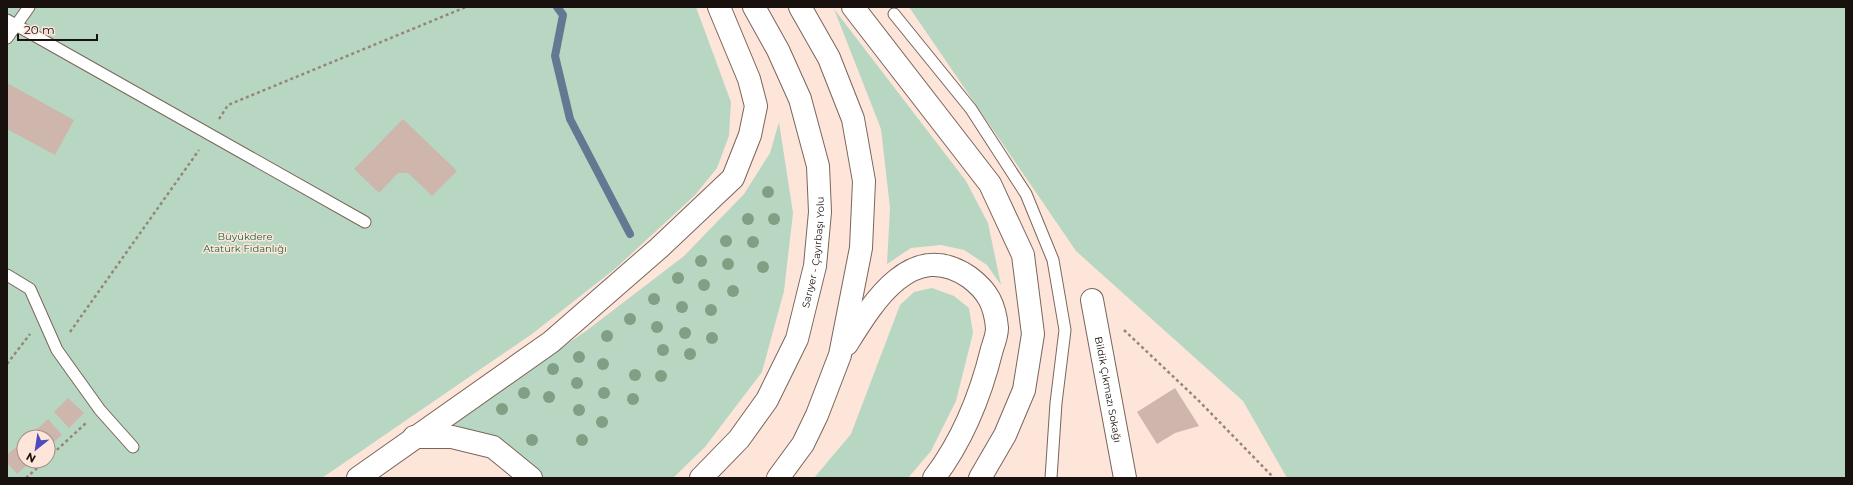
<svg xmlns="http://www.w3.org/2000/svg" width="1853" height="485" viewBox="0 0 1853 485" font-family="Montserrat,sans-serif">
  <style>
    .green { fill: #b8d7c3; fill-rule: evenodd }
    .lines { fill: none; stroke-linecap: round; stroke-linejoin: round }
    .stream { stroke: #637991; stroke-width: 8 }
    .building { fill: #ceb6ac }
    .service-casing { stroke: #7a655b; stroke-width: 13 }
    .minor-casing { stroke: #7a655b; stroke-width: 24 }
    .primary-casing { stroke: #7a655b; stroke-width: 24 }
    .path { stroke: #96857d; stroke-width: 2.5; stroke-dasharray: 3 3; stroke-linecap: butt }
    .service { stroke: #fff; stroke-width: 11 }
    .minor { stroke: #fff; stroke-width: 22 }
    .primary { stroke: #fff; stroke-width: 22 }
    .tree { fill: #809f85 }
    .labels { text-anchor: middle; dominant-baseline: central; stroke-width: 3; stroke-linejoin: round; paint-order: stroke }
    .park-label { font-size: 10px; fill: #196540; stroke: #fee5da }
    .street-label { font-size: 10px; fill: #19110d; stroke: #fee5da }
  </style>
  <rect width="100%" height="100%" fill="#fee5da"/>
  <!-- green -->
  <g class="green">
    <path d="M7 7H696L731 102 729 136 717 168 695 195 616 268 532 334 322 478H7ZM24 437H48V461H24Z"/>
    <path d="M909 7H1846V478H1287L1243 401 1076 251Z"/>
    <path d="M834 9 966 181 988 223 1001 285 987 265 964 250 941 245 911 248 887 264 890 208 881 129Z"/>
    <path d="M779 122 793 213 784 291 762 372 705 447 673 478H531C503 453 488 435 450 423L586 331 684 256 744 194 770 153Z"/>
    <path d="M932 288 954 296 969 308 973 333 956 401 931 451 908 478H814L851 434 900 305 914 292Z"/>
  </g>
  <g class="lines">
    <!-- stream -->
    <path class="stream" d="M557 7 563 15 555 56 570 119 630 234"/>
  </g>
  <!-- building -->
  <g class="building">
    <path d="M7 83 74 120 55 155 7 129Z"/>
    <path d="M403 119 457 171 432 196 408 173H398L379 193 354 169Z"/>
    <path d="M1175 388 1199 426 1175 433 1157 444 1137 412Z"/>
    <path d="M68 398 84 413 69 428 54 412Z"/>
    <path d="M48 419 62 435 48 447V437H28Z"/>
    <path d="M24 440V461H32L17 474 7 463V455Z"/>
  </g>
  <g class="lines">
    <defs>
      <g id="service">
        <path d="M894 14 971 109 1026 194 1053 260 1065 330 1056 403 1051 478"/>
        <path d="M7 20 365 222"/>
        <path d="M7 38 29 7"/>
        <path d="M7 275 30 289 57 350 100 410 133 447"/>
      </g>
      <g id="minor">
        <path id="s1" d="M1092 300 1125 478"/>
      </g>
      <g id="primary">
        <path d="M853 7 990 184 1023 255 1033 334 1024 390 1005 435 980 478"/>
        <path d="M847 344C873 302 912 238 969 277 988 291 995 305 997 328 997 335 994 343 992 349 981 394 962 441 934 478"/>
        <path d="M414 437H452L493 447 531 478"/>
        <path d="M358 478 551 342 659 248 733 178 750 135 756 106 749 79 719 7"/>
        <path id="s2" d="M701 478 739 439 767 400 797 339 815 266 820 212 818 166 800 99 778 50 754 7"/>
        <path d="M778 478 803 444 817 415 840 355 861 248 864 181 853 119 829 58 800 7"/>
      </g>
    </defs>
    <!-- service casing -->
    <use href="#service" class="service-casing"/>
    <!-- minor casing -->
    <use href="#minor" class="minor-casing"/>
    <!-- primary casing -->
    <use href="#primary" class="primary-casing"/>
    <!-- path -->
    <g class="path">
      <path d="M219 119 228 105 466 7"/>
      <path d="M1124 330 1199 401 1274 478"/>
      <path d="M70 332 199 150"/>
      <path d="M7 364 30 334"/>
      <path d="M48 458 86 423"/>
      <path d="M26 478 45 461"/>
    </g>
    <!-- service -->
    <use href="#service" class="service"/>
    <!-- minor -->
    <use href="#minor" class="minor"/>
    <!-- primary -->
    <use href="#primary" class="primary"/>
  </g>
  <!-- trees -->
  <g class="tree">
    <circle cx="768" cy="192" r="6"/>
    <circle cx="748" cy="219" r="6"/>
    <circle cx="774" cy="219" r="6"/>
    <circle cx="726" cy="241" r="6"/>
    <circle cx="753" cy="242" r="6"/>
    <circle cx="701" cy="261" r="6"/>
    <circle cx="728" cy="264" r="6"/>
    <circle cx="763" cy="267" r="6"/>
    <circle cx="678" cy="278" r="6"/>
    <circle cx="704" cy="285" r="6"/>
    <circle cx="733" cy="291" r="6"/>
    <circle cx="654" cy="299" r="6"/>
    <circle cx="682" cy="307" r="6"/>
    <circle cx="711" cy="310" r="6"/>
    <circle cx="630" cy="319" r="6"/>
    <circle cx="657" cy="327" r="6"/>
    <circle cx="685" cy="333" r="6"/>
    <circle cx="607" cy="336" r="6"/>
    <circle cx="712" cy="338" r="6"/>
    <circle cx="663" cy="350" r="6"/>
    <circle cx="690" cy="354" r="6"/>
    <circle cx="579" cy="357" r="6"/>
    <circle cx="603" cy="364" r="6"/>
    <circle cx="553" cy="369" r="6"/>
    <circle cx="635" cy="375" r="6"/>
    <circle cx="661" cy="376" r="6"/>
    <circle cx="577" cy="383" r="6"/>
    <circle cx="524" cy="393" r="6"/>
    <circle cx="604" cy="393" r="6"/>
    <circle cx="549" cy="397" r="6"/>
    <circle cx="633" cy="399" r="6"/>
    <circle cx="502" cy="409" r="6"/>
    <circle cx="579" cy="410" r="6"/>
    <circle cx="602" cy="422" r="6"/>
    <circle cx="532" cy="440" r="6"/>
    <circle cx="582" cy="440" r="6"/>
  </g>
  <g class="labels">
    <!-- park labels -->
    <g class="park-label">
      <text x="245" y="236">Büyükdere<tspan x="245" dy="12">Atatürk Fidanlığı</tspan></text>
    </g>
    <!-- street labels -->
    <g class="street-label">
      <text stroke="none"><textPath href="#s2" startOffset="259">Sarıyer - Çayırbaşı Yolu</textPath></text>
      <text stroke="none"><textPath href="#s1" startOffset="91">Bildik Çıkmazı Sokağı</textPath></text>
    </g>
  </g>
  <!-- border -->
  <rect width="1853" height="485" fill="none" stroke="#19110d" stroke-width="16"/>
  <!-- north arrow -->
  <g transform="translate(36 449) rotate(210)"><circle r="19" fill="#fee5da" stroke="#a29088"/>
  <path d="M0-3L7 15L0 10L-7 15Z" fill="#4e4bc2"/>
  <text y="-6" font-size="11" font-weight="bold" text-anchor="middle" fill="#19110d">N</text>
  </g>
  <!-- scale -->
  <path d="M18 34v6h79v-6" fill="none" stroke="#19110d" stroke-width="2"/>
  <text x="24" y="34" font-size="12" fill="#19110d" stroke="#fee5da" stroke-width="3" paint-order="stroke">20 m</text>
</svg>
